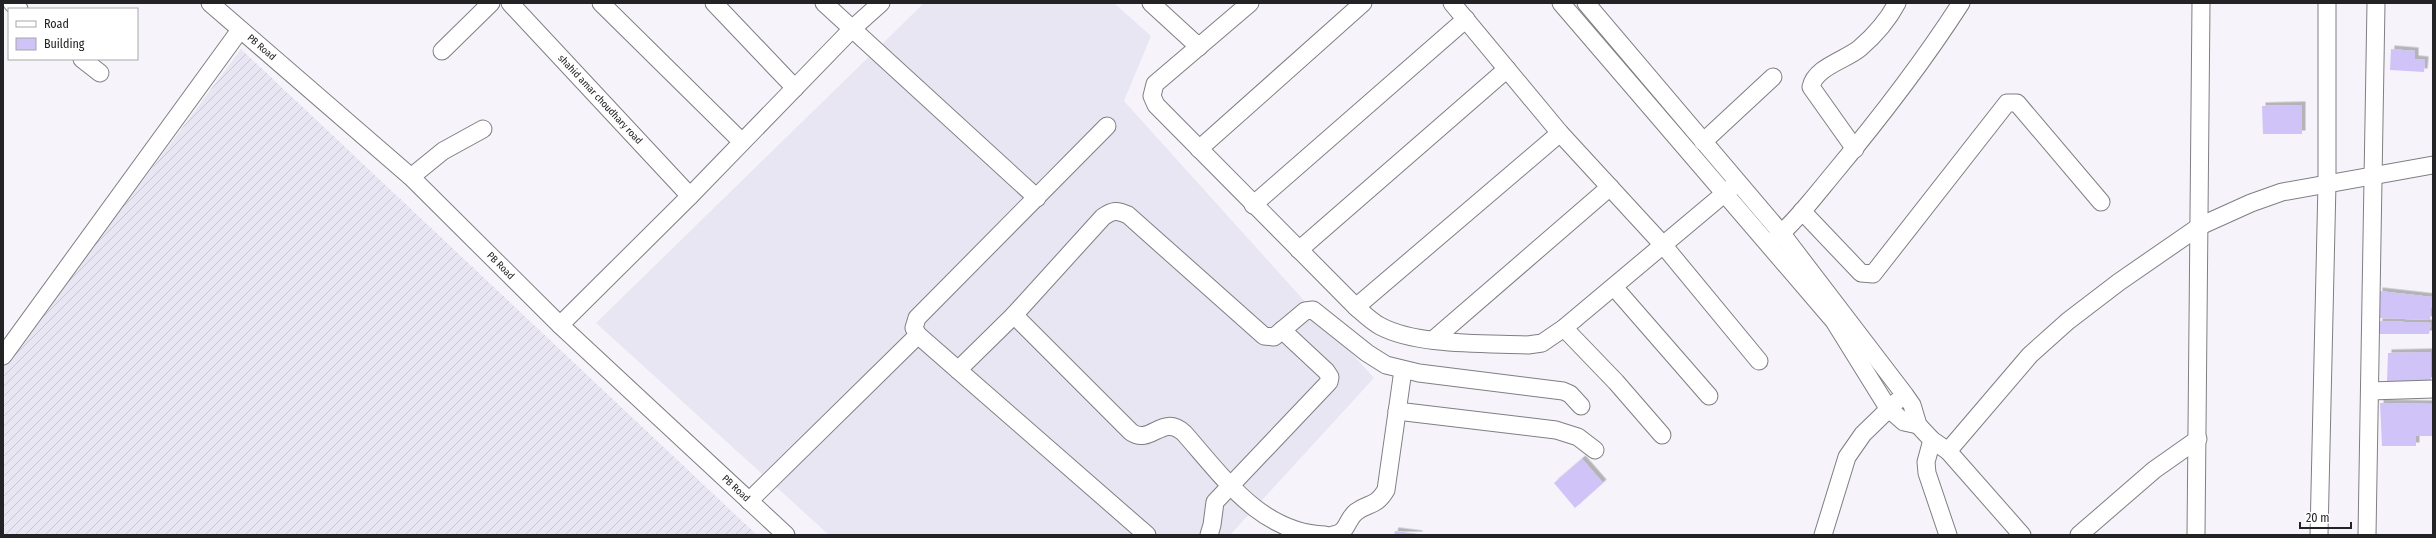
<svg xmlns="http://www.w3.org/2000/svg" width="2436" height="538" viewBox="0 0 2436 538" font-family="'Fira Sans Condensed',sans-serif">
  <style>
    .built { fill: #e9e6f3 }
    .industrial { fill: url(#industrial-furrows) }
    .building { fill: #d0c3f8; filter: url(#shadow) }
    .lines { fill: none; stroke-linecap: round; stroke-linejoin: round }
    .minor-casing { stroke: #7f7e83; stroke-width: 19 }
    .minor { stroke: #fff; stroke-width: 17 }
    .labels { text-anchor: middle; dominant-baseline: central; stroke-width: 3.5; stroke-linejoin: round; paint-order: stroke }
    .street-label { font-size: 10px; fill: #232224; stroke: #fff }
  </style>
  <defs>
    <pattern id="industrial-furrows" width="10" height="10" patternUnits="userSpaceOnUse"><rect width="10" height="10" fill="#e9e6f3"/><path d="M-1 1l2-2M0 10L10 0M9 11l2-2" fill="none" stroke="#c8c5d0"/></pattern>
    <filter id="shadow"><feDropShadow dx="3.5" dy="-3.5" stdDeviation="0" flood-color="#0004"/></filter>
  </defs>
  <rect width="100%" height="100%" fill="#f6f4fa"/>
  <!-- built -->
  <path class="built" d="M924 3H1114L1151 36 1124 101 1374 378 1230 535H829L596 323Z"/>
  <!-- industrial -->
  <path class="industrial" d="M241 49 757 535H3V368Z"/>
  <!-- building -->
  <g class="building">
    <path d="M2391 49 2415 51V59L2425 60 2424 72 2390 70Z"/>
    <path d="M2302 105V134H2263L2262 106Z"/>
    <path d="M2379 291 2432 297 2430 320 2379 318Z"/>
    <path d="M2379 321 2431 323 2429 334H2378Z"/>
    <path d="M2431 352V381H2387L2388 353Z"/>
    <path d="M2380 403 2433 404V436H2416V446H2382Z"/>
    <path d="M1582 459 1603 483 1575 508 1554 483Z"/>
    <path d="M1395 531 1419 534V535H1394Z"/>
  </g>
  <g class="lines">
    <defs>
      <g id="minor">
        <path d="M12 3 19 9"/>
        <path id="s1" d="M210 3 411 177 560 325 786 535"/>
        <path id="s2" d="M510 3 690 196"/>
        <path d="M601 3 742 142"/>
        <path d="M714 3 795 88"/>
        <path d="M824 3 1037 198"/>
        <path d="M1151 3 1199 47"/>
        <path d="M1250 3 1155 84 1152 96 1156 105 1356 307C1363 313 1371 321 1380 326 1417 346 1486 343 1528 345L1542 343 1564 328 1737 183"/>
        <path d="M1452 3 1560 133 1664 246 1759 361"/>
        <path d="M1561 3 1834 321 1888 408 1904 422 1918 425"/>
        <path d="M1586 3 1782 234 1905 395 1912 405 1918 425 1932 440 1948 451 2022 535"/>
        <path d="M442 51 491 3"/>
        <path d="M82 59 100 73"/>
        <path d="M1703 142 1773 77"/>
        <path d="M1199 149 1363 3"/>
        <path d="M1855 149 1811 87C1815 67 1846 60 1860 48 1875 35 1888 20 1897 3"/>
        <path d="M411 177 443 151 483 129"/>
        <path d="M1253 205 1466 19"/>
        <path d="M1802 211 1861 273 1873 274 2007 103H2017L2101 202"/>
        <path d="M1773 241C1796 221 1815 196 1834 173 1879 119 1923 62 1961 3"/>
        <path d="M1299 250 1507 69"/>
        <path d="M1614 287 1709 396"/>
        <path d="M1356 307 1560 133"/>
        <path d="M1014 315 1131 432C1151 446 1162 413 1184 433 1223 477 1261 533 1325 535"/>
        <path d="M560 325 690 196 852 29 881 3"/>
        <path d="M1564 328 1616 382 1662 435"/>
        <path d="M1433 340 1610 187"/>
        <path d="M3 356 240 30"/>
        <path d="M958 370 918 335 914 328 917 318 1107 126"/>
        <path d="M2370 391 2433 389"/>
        <path d="M1397 411 1556 430 1578 437 1595 450"/>
        <path d="M1932 440 1926 462 1927 473 1948 535"/>
        <path d="M1948 451 2030 355 2068 321 2119 282 2200 226 2251 203 2282 192 2433 165"/>
        <path d="M749 501 918 335"/>
        <path d="M1147 535 958 370 1014 315 1103 217C1113 210 1117 210 1128 215L1264 336 1274 337 1305 311 1313 310 1367 353 1386 365 1419 373 1563 391 1570 394 1581 406"/>
        <path d="M1209 535 1212 525 1215 502 1329 382 1330 377 1326 371 1282 330"/>
        <path d="M1333 535C1348 533 1346 520 1356 512 1369 502 1375 508 1386 490L1403 370"/>
        <path d="M1823 535 1847 457 1863 434 1896 402"/>
        <path d="M2079 535 2154 470 2198 439"/>
        <path d="M2196 535 2201 3"/>
        <path d="M2319 535 2327 183V3"/>
        <path d="M2367 535 2376 3"/>
      </g>
    </defs>
    <!-- minor casing -->
    <use href="#minor" class="minor-casing"/>
    <!-- minor -->
    <use href="#minor" class="minor"/>
  </g>
  <g class="labels">
    <!-- street labels -->
    <g class="street-label">
      <text stroke="none"><textPath href="#s1" startOffset="68">PB Road</textPath></text>
      <text stroke="none"><textPath href="#s2" startOffset="132">shahid amar choudhary road</textPath></text>
      <text stroke="none"><textPath href="#s1" startOffset="392">PB Road</textPath></text>
      <text stroke="none"><textPath href="#s1" startOffset="716">PB Road</textPath></text>
    </g>
  </g>
  <!-- border -->
  <rect width="2436" height="538" fill="none" stroke="#232224" stroke-width="8"/>
  <!-- legend -->
  <rect x="8" y="8" width="130" height="52" fill="#ffffff" stroke="#a7a7a7"/>
  <rect x="16" y="21" width="20" height="6" fill="#ffffff" stroke="#a7a7a7"/>
  <text x="44" y="28" font-size="12" fill="#232224">Road</text>
  <rect x="16" y="38" width="20" height="12" fill="#d0c3f8" stroke="#a7a7a7"/>
  <text x="44" y="48" font-size="12" fill="#232224">Building</text>
  <!-- scale -->
  <path d="M2300 522v6h51v-6" fill="none" stroke="#232224" stroke-width="2"/>
  <text x="2306" y="522" font-size="12" fill="#232224" stroke="#ffffff" stroke-width="3" paint-order="stroke">20 m</text>
</svg>
